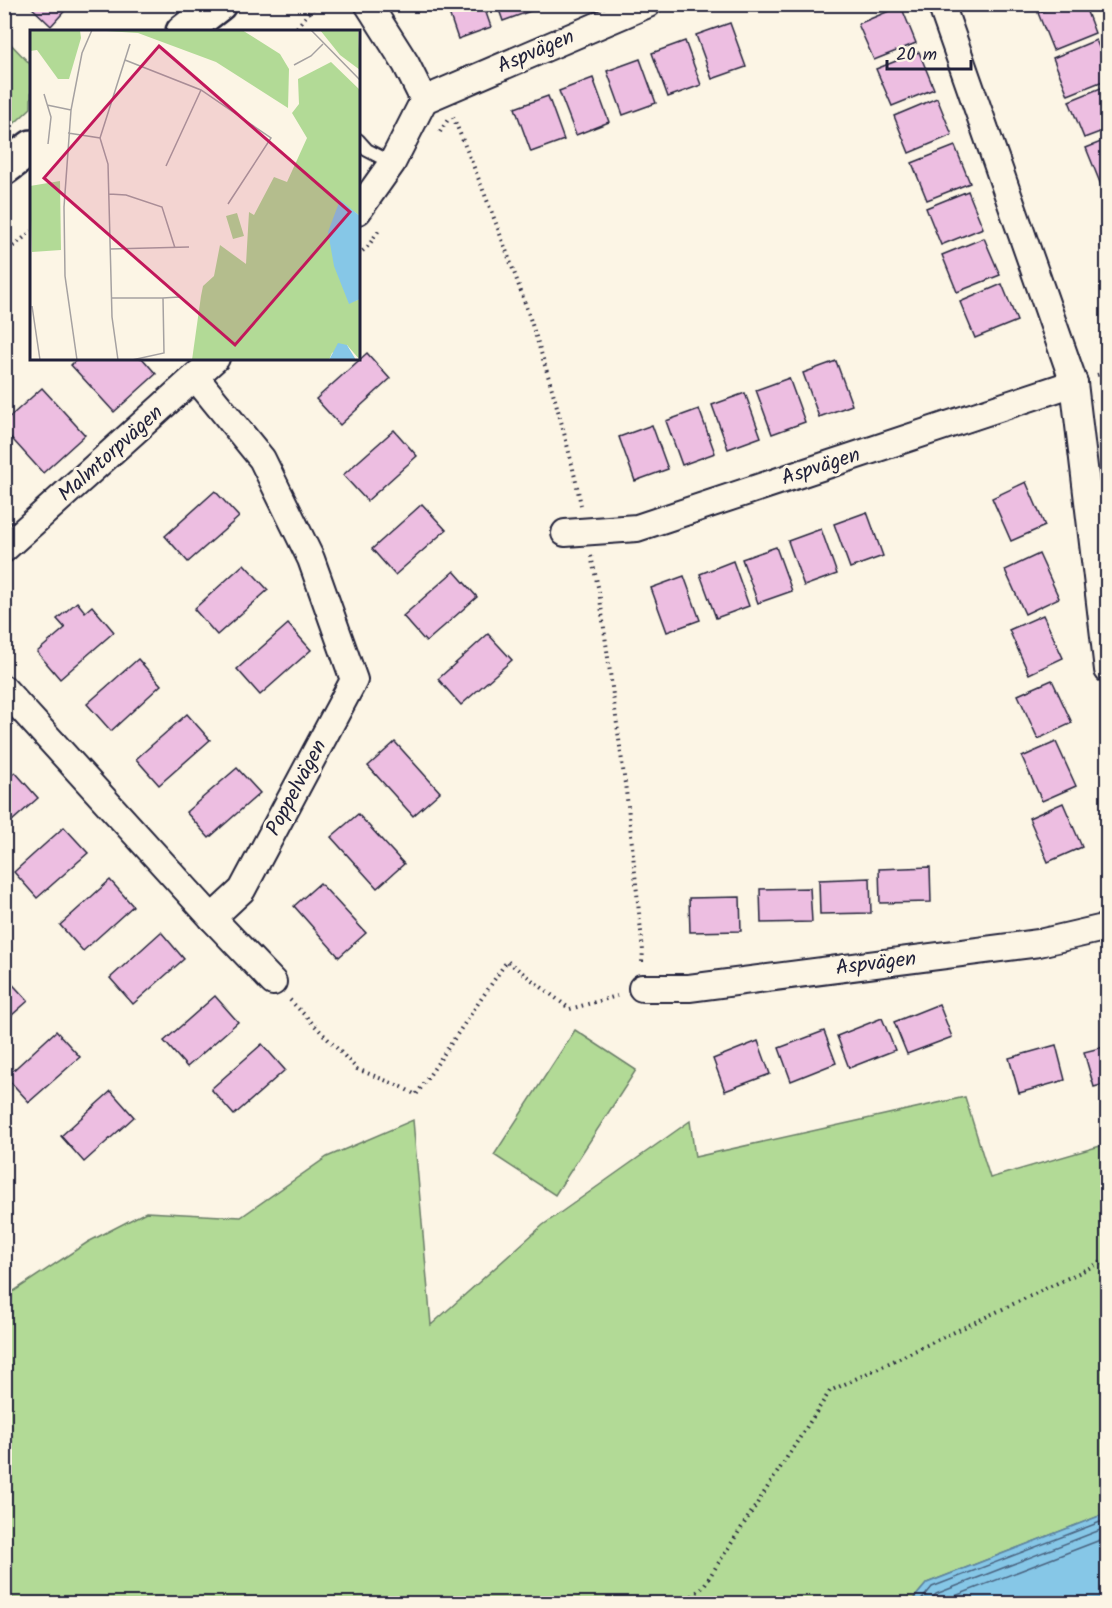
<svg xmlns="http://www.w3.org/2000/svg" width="1112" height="1608" viewBox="0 0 1112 1608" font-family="Kalam,sans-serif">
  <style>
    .green { fill: #b2da96; stroke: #6a7e68; stroke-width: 1.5 }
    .water { fill: #86c7e7; stroke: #5e85a2; stroke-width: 1.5 }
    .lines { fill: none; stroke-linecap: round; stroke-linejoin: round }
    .shore { stroke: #4a6480; stroke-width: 1.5 }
    .building { fill: #edbee1; stroke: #22223b; stroke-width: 1.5 }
    .service-casing { stroke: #22223b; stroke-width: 16 }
    .minor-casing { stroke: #22223b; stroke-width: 30 }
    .primary-casing { stroke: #22223b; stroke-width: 38 }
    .path { stroke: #22223b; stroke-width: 4; stroke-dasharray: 1.5 4.5; stroke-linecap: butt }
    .service { stroke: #fcf5e5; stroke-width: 12 }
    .minor { stroke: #fcf5e5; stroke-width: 26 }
    .primary { stroke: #fcf5e5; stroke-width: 33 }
    .labels { text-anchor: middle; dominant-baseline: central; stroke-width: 6; stroke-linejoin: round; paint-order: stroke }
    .street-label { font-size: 21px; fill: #22223b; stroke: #fcf5e5 }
    .inset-road { fill: none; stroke: #a5a1a1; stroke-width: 1.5 }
    .view { fill: #c2185b; fill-opacity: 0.15; stroke: #c2185b; stroke-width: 3 }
    .inset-edge { fill: none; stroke: #22223b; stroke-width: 3 }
  </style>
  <rect width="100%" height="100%" fill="#fcf5e5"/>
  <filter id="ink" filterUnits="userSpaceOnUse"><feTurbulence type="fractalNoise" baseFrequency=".0167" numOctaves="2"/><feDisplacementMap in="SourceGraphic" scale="12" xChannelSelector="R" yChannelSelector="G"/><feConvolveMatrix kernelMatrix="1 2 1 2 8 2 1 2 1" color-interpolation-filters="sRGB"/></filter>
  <g filter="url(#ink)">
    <!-- green -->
    <g class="green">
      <path d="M4 37 32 66 31 108 5 132Z"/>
      <path d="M575 1030 636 1070 555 1195 494 1155Z"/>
      <path d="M965 1097 990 1178 1107 1144V1513L927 1583 910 1603 5 1604V1297L88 1242 146 1212 241 1217 327 1157 413 1120 431 1325 543 1225 690 1121 695 1157Z"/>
    </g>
    <!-- water -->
    <path class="water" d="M1107 1513V1603H910L927 1583Z"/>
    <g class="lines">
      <!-- shore -->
      <g class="shore">
        <path d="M918 1604 932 1587 1108 1519"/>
        <path d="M927 1604 936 1594 1108 1527"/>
        <path d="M939 1604 942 1601 1108 1537"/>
      </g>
    </g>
    <!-- building -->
    <g class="building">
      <path d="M28 4H71L51 26Z"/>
      <path d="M446 4H483L491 27 458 39Z"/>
      <path d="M497 4H535L536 9 503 21Z"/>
      <path d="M1058 4H1084L1095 33 1053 50 1038 13Z"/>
      <path d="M901 6 916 43 874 60 858 24Z"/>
      <path d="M730 23 746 67 712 79 696 35Z"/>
      <path d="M1096 40 1108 69V79L1068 95 1053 58Z"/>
      <path d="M685 41 701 85 668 97 652 53Z"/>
      <path d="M919 52 934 89 892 106 876 69Z"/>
      <path d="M640 59 656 103 623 115 607 71Z"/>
      <path d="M593 78 609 122 576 135 559 91Z"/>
      <path d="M1108 85V129L1084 138 1069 101Z"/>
      <path d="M548 96 564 140 531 152 515 108Z"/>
      <path d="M937 98 952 135 909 153 894 116Z"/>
      <path d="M1108 139V182L1101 185 1086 148Z"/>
      <path d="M955 146 970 183 927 200 912 163Z"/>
      <path d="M968 191 983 228 941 245 926 208Z"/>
      <path d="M984 238 1000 275 957 292 942 255Z"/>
      <path d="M1002 284 1017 321 975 338 960 302Z"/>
      <path d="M367 353 390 379 340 425 316 399Z"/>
      <path d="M78 358H142L156 374 114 412 71 365Z"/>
      <path d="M836 361 852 405 819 417 803 373Z"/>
      <path d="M789 378 805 422 772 434 756 390Z"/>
      <path d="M42 388 85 435 43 473 4 430V422Z"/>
      <path d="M745 393 761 437 728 449 712 405Z"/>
      <path d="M699 409 715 453 682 465 666 421Z"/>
      <path d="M652 425 668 469 635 481 619 437Z"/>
      <path d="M394 430 417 456 367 501 343 475Z"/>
      <path d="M1026 482 1045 526 1011 541 992 498Z"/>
      <path d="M215 491 239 517 188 562 165 536Z"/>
      <path d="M422 504 446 530 395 575 372 549Z"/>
      <path d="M867 512 883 556 850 568 834 524Z"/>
      <path d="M821 529 837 574 804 586 788 541Z"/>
      <path d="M776 547 792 591 758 603 742 559Z"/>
      <path d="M1039 554 1059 598 1025 614 1005 570Z"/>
      <path d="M733 561 749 606 716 618 700 574Z"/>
      <path d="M244 564 268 590 217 635 194 609Z"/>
      <path d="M454 571 477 597 426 642 403 616Z"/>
      <path d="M684 576 700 620 667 632 651 588Z"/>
      <path d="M77 602 85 612 92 606 114 632 60 679 37 652 65 628 57 619Z"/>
      <path d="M1043 615 1063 658 1029 674 1009 630Z"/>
      <path d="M288 624 311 650 260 695 237 669Z"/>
      <path d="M488 634 512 660 461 705 438 679Z"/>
      <path d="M138 659 161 685 111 731 87 704Z"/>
      <path d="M1052 680 1072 723 1038 739 1018 695Z"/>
      <path d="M187 714 210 740 159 785 136 759Z"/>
      <path d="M395 742 440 792 413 816 368 766Z"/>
      <path d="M1056 742 1076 786 1042 801 1022 757Z"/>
      <path d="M237 768 260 793 209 838 186 812Z"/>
      <path d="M15 772 38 798 4 828V782Z"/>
      <path d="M1063 803 1082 847 1048 862 1029 818Z"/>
      <path d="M358 814 404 864 377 888 331 837Z"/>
      <path d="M64 827 88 853 37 898 14 872Z"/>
      <path d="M930 867 931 902 880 903 879 869Z"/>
      <path d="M870 878 871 913 820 914 819 880Z"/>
      <path d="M110 880 133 906 83 951 60 925Z"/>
      <path d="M320 883 366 933 339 957 294 906Z"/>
      <path d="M810 888 812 922 761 923 760 889Z"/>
      <path d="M740 897 741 931 690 932 689 898Z"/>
      <path d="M161 932 184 959 133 1004 110 978Z"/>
      <path d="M4 975 28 1001 4 1022Z"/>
      <path d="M215 996 238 1022 187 1067 164 1041Z"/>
      <path d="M939 1004 952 1037 907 1054 894 1022Z"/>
      <path d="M882 1018 895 1050 849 1068 837 1036Z"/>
      <path d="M56 1031 80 1057 29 1102 6 1077Z"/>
      <path d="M824 1031 836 1063 791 1081 779 1048Z"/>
      <path d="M758 1041 770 1074 725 1091 713 1059Z"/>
      <path d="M262 1044 285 1070 234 1115 211 1089Z"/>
      <path d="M1056 1045 1065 1080 1019 1093 1009 1058Z"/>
      <path d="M1108 1046V1083L1094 1087 1084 1052Z"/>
      <path d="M111 1091 134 1117 84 1162 61 1136Z"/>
    </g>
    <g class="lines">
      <defs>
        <path id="service" d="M358 140 367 150 392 163"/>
        <g id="minor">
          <path d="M941 4 1074 383 1108 670"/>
          <path d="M424 100 648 4"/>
          <path d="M358 211 392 163 424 100 406 64 368 4"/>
          <path d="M196 378 262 459 311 559 354 680 242 890 212 918"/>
          <path d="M565 533 637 528 1074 383"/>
          <path d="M4 549 216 358"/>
          <path d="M4 689 212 918 273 982"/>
          <path d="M642 988H689L1039 943 1108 927"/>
        </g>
        <g id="primary">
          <path d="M183 32 219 4"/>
          <path d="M4 168 32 147"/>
        </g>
      </defs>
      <!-- service casing -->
      <use href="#service" class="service-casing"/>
      <!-- minor casing -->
      <use href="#minor" class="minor-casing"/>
      <!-- primary casing -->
      <use href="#primary" class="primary-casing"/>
      <!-- path -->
      <g class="path">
        <path d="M293 32 316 4"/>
        <path d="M453 117C506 242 553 371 581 505"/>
        <path d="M440 132 449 118"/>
        <path d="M4 254 32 231"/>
        <path d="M358 255 369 245 379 230"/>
        <path d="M1097 375 1108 372"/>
        <path d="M591 556 599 591 628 806 643 951 642 962"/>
        <path d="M290 1000 357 1069 402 1087 416 1095 507 961 570 1009 617 996"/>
        <path d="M683 1604 703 1587 830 1391 1108 1259"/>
      </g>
      <!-- service -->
      <use href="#service" class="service"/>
      <!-- minor -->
      <use href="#minor" class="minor"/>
      <!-- primary -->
      <use href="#primary" class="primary"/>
    </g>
  </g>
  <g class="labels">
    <!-- street labels -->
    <g class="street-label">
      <text transform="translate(536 52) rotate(-23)">Aspvägen</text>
      <text transform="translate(111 454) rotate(-42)">Malmtorpvägen</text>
      <text transform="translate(821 467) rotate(-18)">Aspvägen</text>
      <text transform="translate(297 788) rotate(-62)">Poppelvägen</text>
      <text transform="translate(876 964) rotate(-7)">Aspvägen</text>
    </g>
  </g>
  <!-- overview -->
  <g transform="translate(30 30)">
    <rect width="330" height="330" fill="#fcf5e5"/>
    <path d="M0 0H50L51 8 39 49H28L7 20 0 21ZM212 0 250 24 259 39 258 78 186 32 108 3 76 1ZM290 0H328L330 40 310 25ZM301 32 330 60V186L310 171 319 273 330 269V330L317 315 302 323 299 330H162L171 266 173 256 184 246 190 215 216 234 219 182 224 185 244 147 257 152 277 108 262 83 269 74 268 49ZM30 151 31 220 2 222 0 156ZM207 183 214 206 203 209 196 186Z" fill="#b2da96"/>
    <path d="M310 170 330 186V269L319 274 304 236 298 202ZM308 313 317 315 326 330H299Z" fill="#86c7e7"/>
    <path class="inset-road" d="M281 0 330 50M95 30 171 60 241 108 198 174M264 35 281 26 293 14M14 64 21 87 18 114M17 75 41 80M38 103 70 108 78 134 82 287 88 330M70 108 100 14M136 136 171 60M79 164 96 165 132 177 145 218M80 219 159 217M82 268H133M2 276 10 330M47 330 35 246 34 177 41 80 52 23 62 0M102 330 134 323 133 268 150 267"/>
    <path class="view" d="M129 16 320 182 205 315 14 148Z"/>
    <rect width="330" height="330" class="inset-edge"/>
  </g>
  <!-- margin -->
  <rect width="1112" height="1608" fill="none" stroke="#fcf5e5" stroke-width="24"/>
  <rect x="12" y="12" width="1088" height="1584" fill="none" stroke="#22223b" stroke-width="2" filter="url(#ink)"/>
  <!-- scale -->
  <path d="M887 60v9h84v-9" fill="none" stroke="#22223b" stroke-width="3"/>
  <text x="896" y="60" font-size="18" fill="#22223b" stroke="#fcf5e5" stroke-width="4.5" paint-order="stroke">20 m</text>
</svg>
